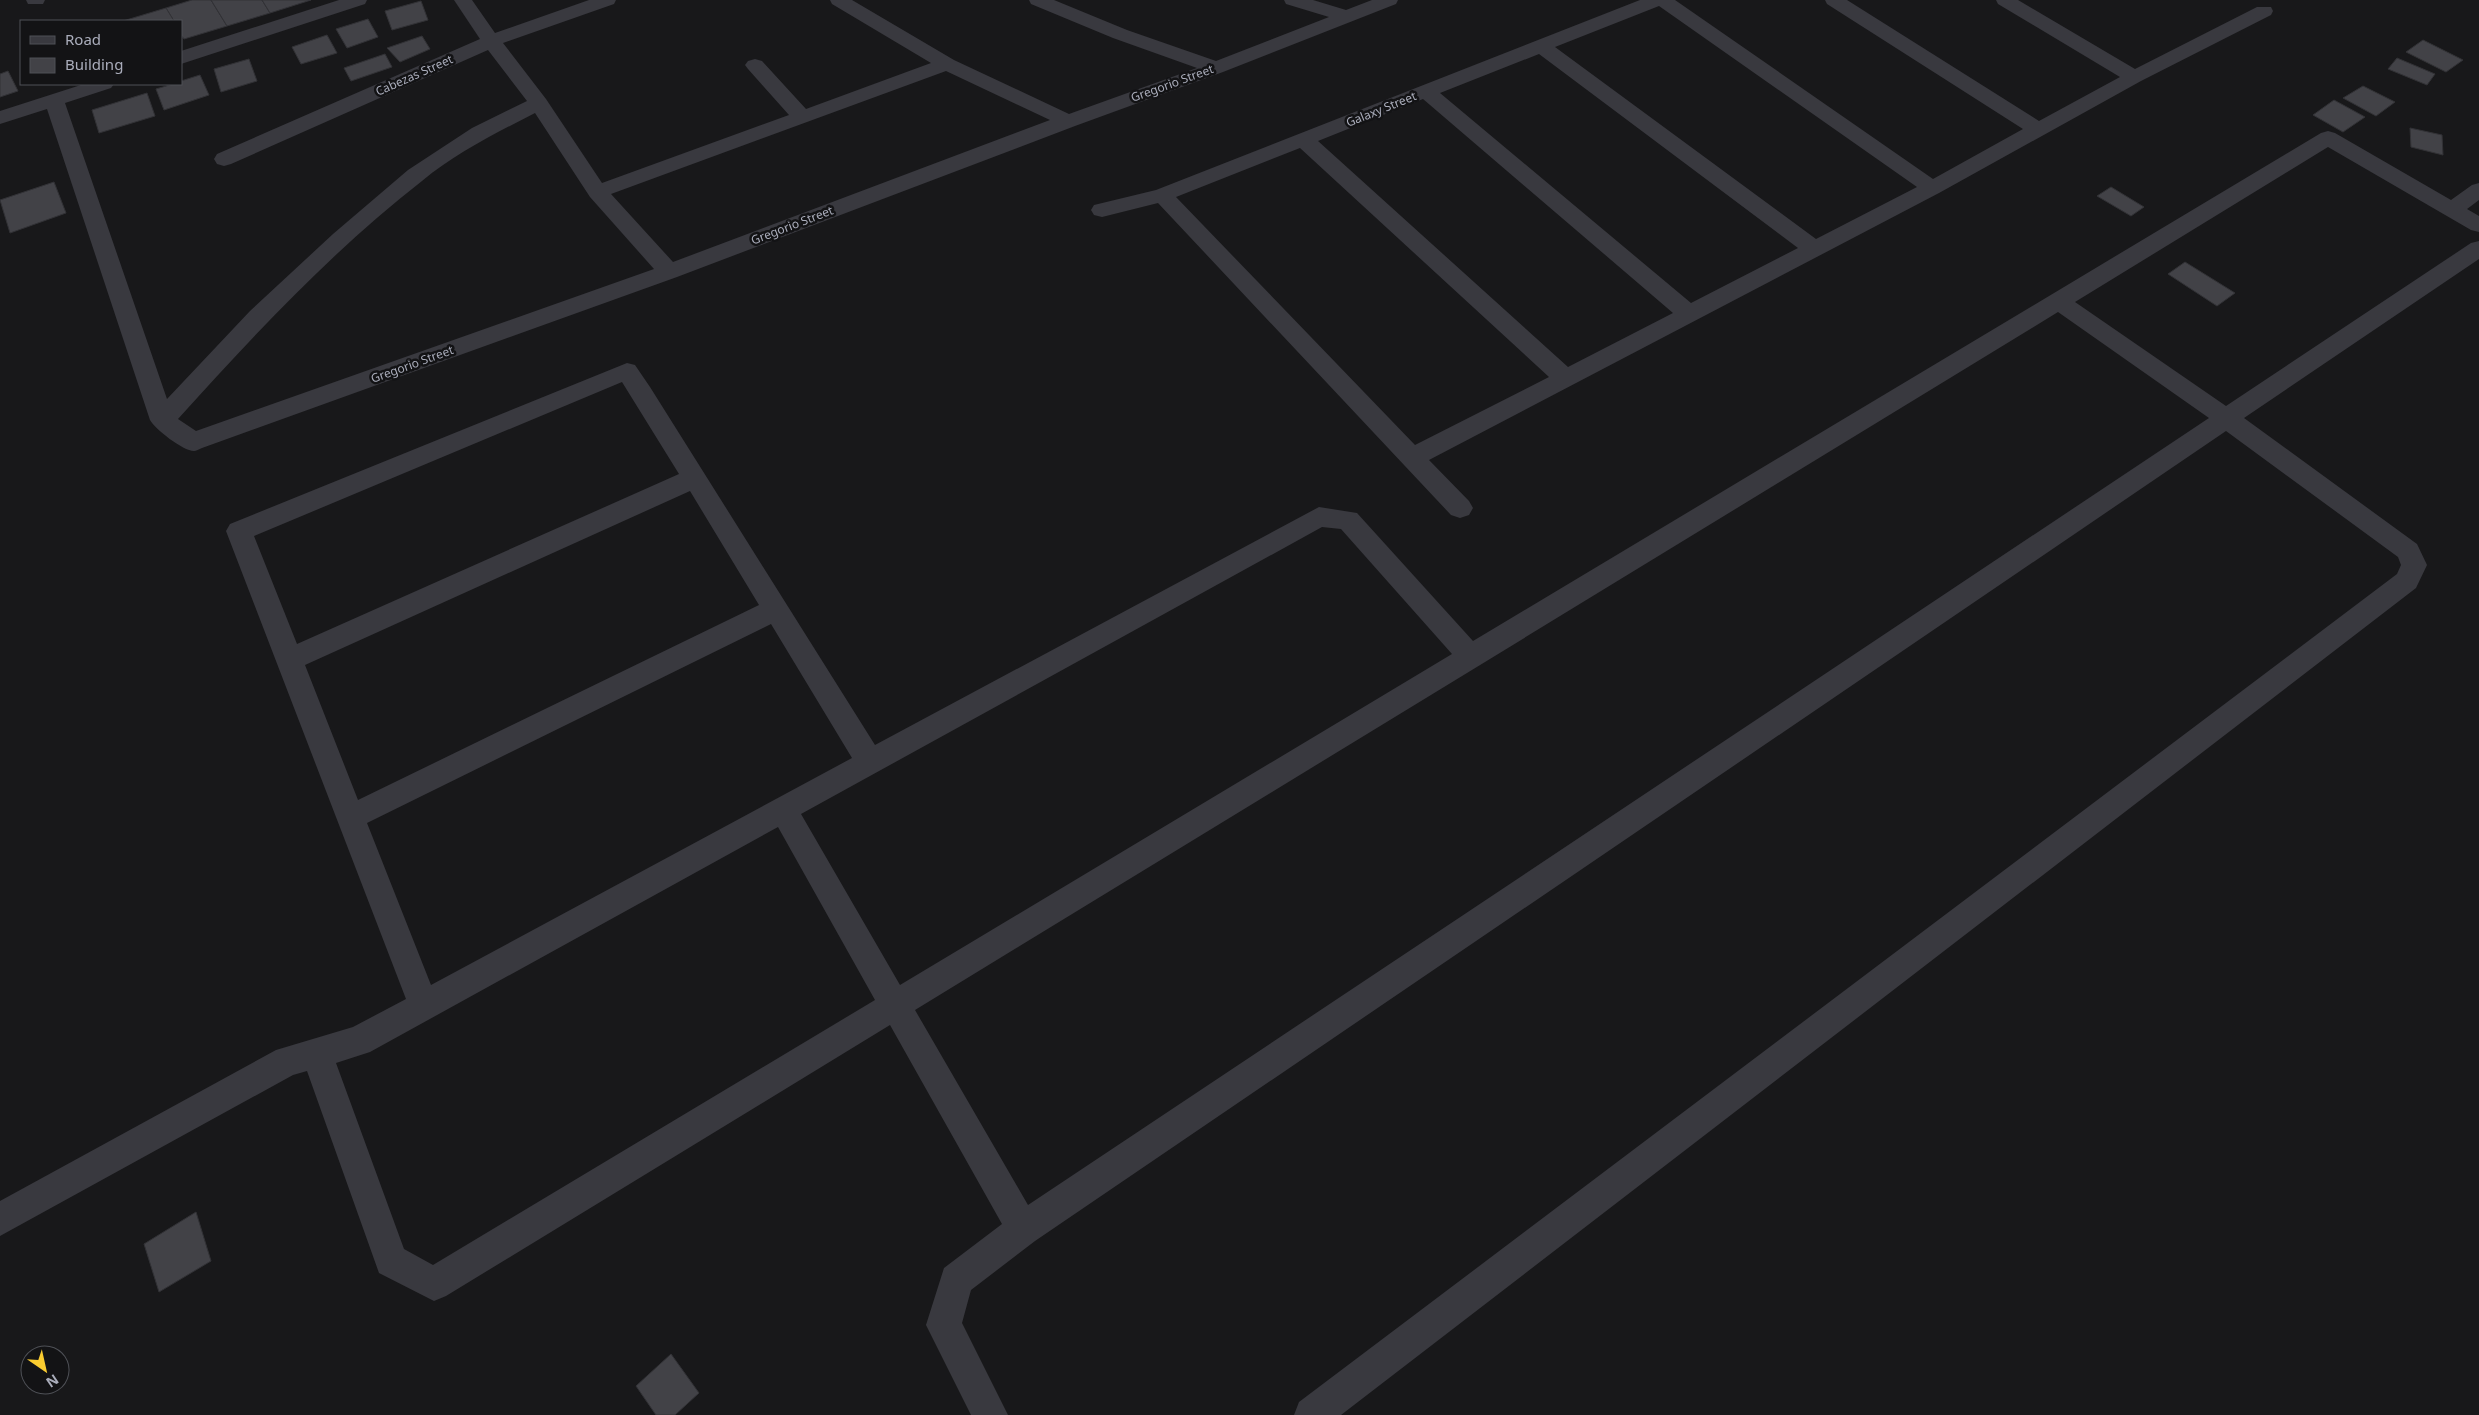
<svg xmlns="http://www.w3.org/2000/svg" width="2479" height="1415" viewBox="0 0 2479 1415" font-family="'Noto Sans',sans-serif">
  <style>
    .building { fill: #424247; stroke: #323236 }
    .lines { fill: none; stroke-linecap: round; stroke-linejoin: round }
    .street { fill: #39393f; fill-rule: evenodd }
    .labels { text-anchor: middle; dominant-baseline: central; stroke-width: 5; stroke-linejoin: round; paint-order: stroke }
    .far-street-label { font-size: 12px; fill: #aaadbb; stroke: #131315 }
  </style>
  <rect width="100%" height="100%" fill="#18181a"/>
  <!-- building -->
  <g class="building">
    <path d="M192 0H211L227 26 184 39 181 35V21H174L166 8Z"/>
    <path d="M211 0H262L270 13 227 26Z"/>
    <path d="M262 0H311L270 13Z"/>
    <path d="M421 1 428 20 392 30 385 11Z"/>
    <path d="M166 8 174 21H123Z"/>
    <path d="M368 19 378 37 347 48 336 29Z"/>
    <path d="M327 35 337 53 301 64 292 47Z"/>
    <path d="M422 36 430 49 400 62 387 48Z"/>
    <path d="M2423 40 2463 60 2446 72 2406 52Z"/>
    <path d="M385 54 392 67 351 81 344 68Z"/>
    <path d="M2397 58 2435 74 2427 85 2388 69Z"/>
    <path d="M249 59 257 81 221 92 214 69Z"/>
    <path d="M8 71 18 91 0 97V74Z"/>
    <path d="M200 75 209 95 164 110 156 89 173 84H181V81Z"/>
    <path d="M2363 86 2395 102 2376 116 2343 98Z"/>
    <path d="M147 93 155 116 99 133 92 110Z"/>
    <path d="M2334 100 2365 117 2343 132 2313 115Z"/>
    <path d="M2410 128 2442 135 2443 155 2411 147Z"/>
    <path d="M54 182 66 213 10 233 0 200Z"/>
    <path d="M2111 187 2144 207 2131 216 2097 196Z"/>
    <path d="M2185 262 2235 293 2217 306 2168 274Z"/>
    <path d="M196 1212 211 1261 159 1292 144 1244Z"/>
    <path d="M671 1354 699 1393 675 1415H656L636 1386Z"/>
  </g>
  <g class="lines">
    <!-- street -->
    <g class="street">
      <path d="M26 0H45L43 4H28Z"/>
      <path d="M339 0H367L365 4 181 64V51Z"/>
      <path d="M454 0H472L495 33 589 0H616L614 4 503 43 546 99 602 183 789 115 748 69 745 65 748 61 755 59 762 61 806 109 931 63 832 4 830 0H852L954 60 1069 114 1197 68 1113 38 1031 4 1029 0H1054L1127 30 1216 61 1329 17 1286 4 1284 0H1313L1346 10 1372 0H1398L1396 4 1223 72 1075 126 677 277 202 448C199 449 196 451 194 451 183 451 155 429 150 420L47 109 0 124V111L84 84H114L111 88 65 103 167 399 250 311 333 234 408 170 472 128 527 101 488 50 231 164 224 166 217 164 214 159 217 154 480 39ZM946 71 1050 120 673 262 611 194ZM535 113 590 197 654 269 196 431 178 419C254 335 332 251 422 181 456 153 496 133 535 113Z"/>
      <path d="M1640 0H1675L1933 179 2023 129 1827 4 1825 0H1847L2039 121 2120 77 1998 4 1996 0H2018L2135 69 2257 7H2271L2273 11 2271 15 2141 81 1939 193 1429 460 1469 501 1473 508 1469 515 1460 518 1451 515 1158 203 1102 217 1094 215 1091 210 1094 205 1156 190ZM1659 6 1917 187 1816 239 1555 47ZM1539 54 1798 248 1691 303 1440 93ZM1423 99 1673 313 1568 367 1318 141ZM1300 148 1549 377 1415 445 1176 197Z"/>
      <path d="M2328 131 2335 133 2451 200 2472 185 2479 183V200L2467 209 2479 216V232L2471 230 2328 147 2075 302 2226 406 2471 243 2479 241V259L2244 418 2417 544 2427 565 2416 588 1341 1415H1294L1299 1402 2397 574 2401 565 2398 557 2226 431 1035 1241 971 1290 962 1323 1008 1415H971L926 1325 944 1268 1002 1224 890 1025 446 1296 434 1301 379 1273 307 1071 293 1075 0 1236V1201L276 1050 353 1027 406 999 226 531 230 524 627 363 635 365 650 387 875 745 1319 507 1357 513 1473 641 2321 133ZM2058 312 2209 418 1028 1205 915 1010ZM622 382 679 474 297 644 254 536ZM690 491 759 605 358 800 305 665ZM1322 527 1341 529 1452 654 900 985 801 814ZM771 624 852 758 431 985 367 823ZM778 827 875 1000 433 1265 404 1249 336 1063 370 1052Z"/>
    </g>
  </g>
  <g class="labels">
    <!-- far-street labels -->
    <g class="far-street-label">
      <text transform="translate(414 75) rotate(-24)">Cabezas Street</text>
      <text transform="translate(1172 83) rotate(-20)">Gregorio Street</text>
      <text transform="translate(1381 109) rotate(-22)">Galaxy Street</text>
      <text transform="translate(792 225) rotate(-21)">Gregorio Street</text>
      <text transform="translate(412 364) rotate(-20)">Gregorio Street</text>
    </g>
  </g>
  <!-- legend -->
  <rect x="20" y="20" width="162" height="65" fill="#131315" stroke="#4f5157"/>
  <rect x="30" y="36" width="25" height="8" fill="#39393f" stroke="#4f5157"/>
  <text x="65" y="45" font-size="15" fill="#aaadbb">Road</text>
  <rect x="30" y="58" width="25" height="15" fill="#424247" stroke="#4f5157"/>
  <text x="65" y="70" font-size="15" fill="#aaadbb">Building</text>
  <!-- north arrow -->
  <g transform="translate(45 1370) rotate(146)"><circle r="24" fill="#131315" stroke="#4f5157"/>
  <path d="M0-4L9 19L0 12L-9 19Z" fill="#facc30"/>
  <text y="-8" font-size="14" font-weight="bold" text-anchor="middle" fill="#aaadbb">N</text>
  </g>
</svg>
